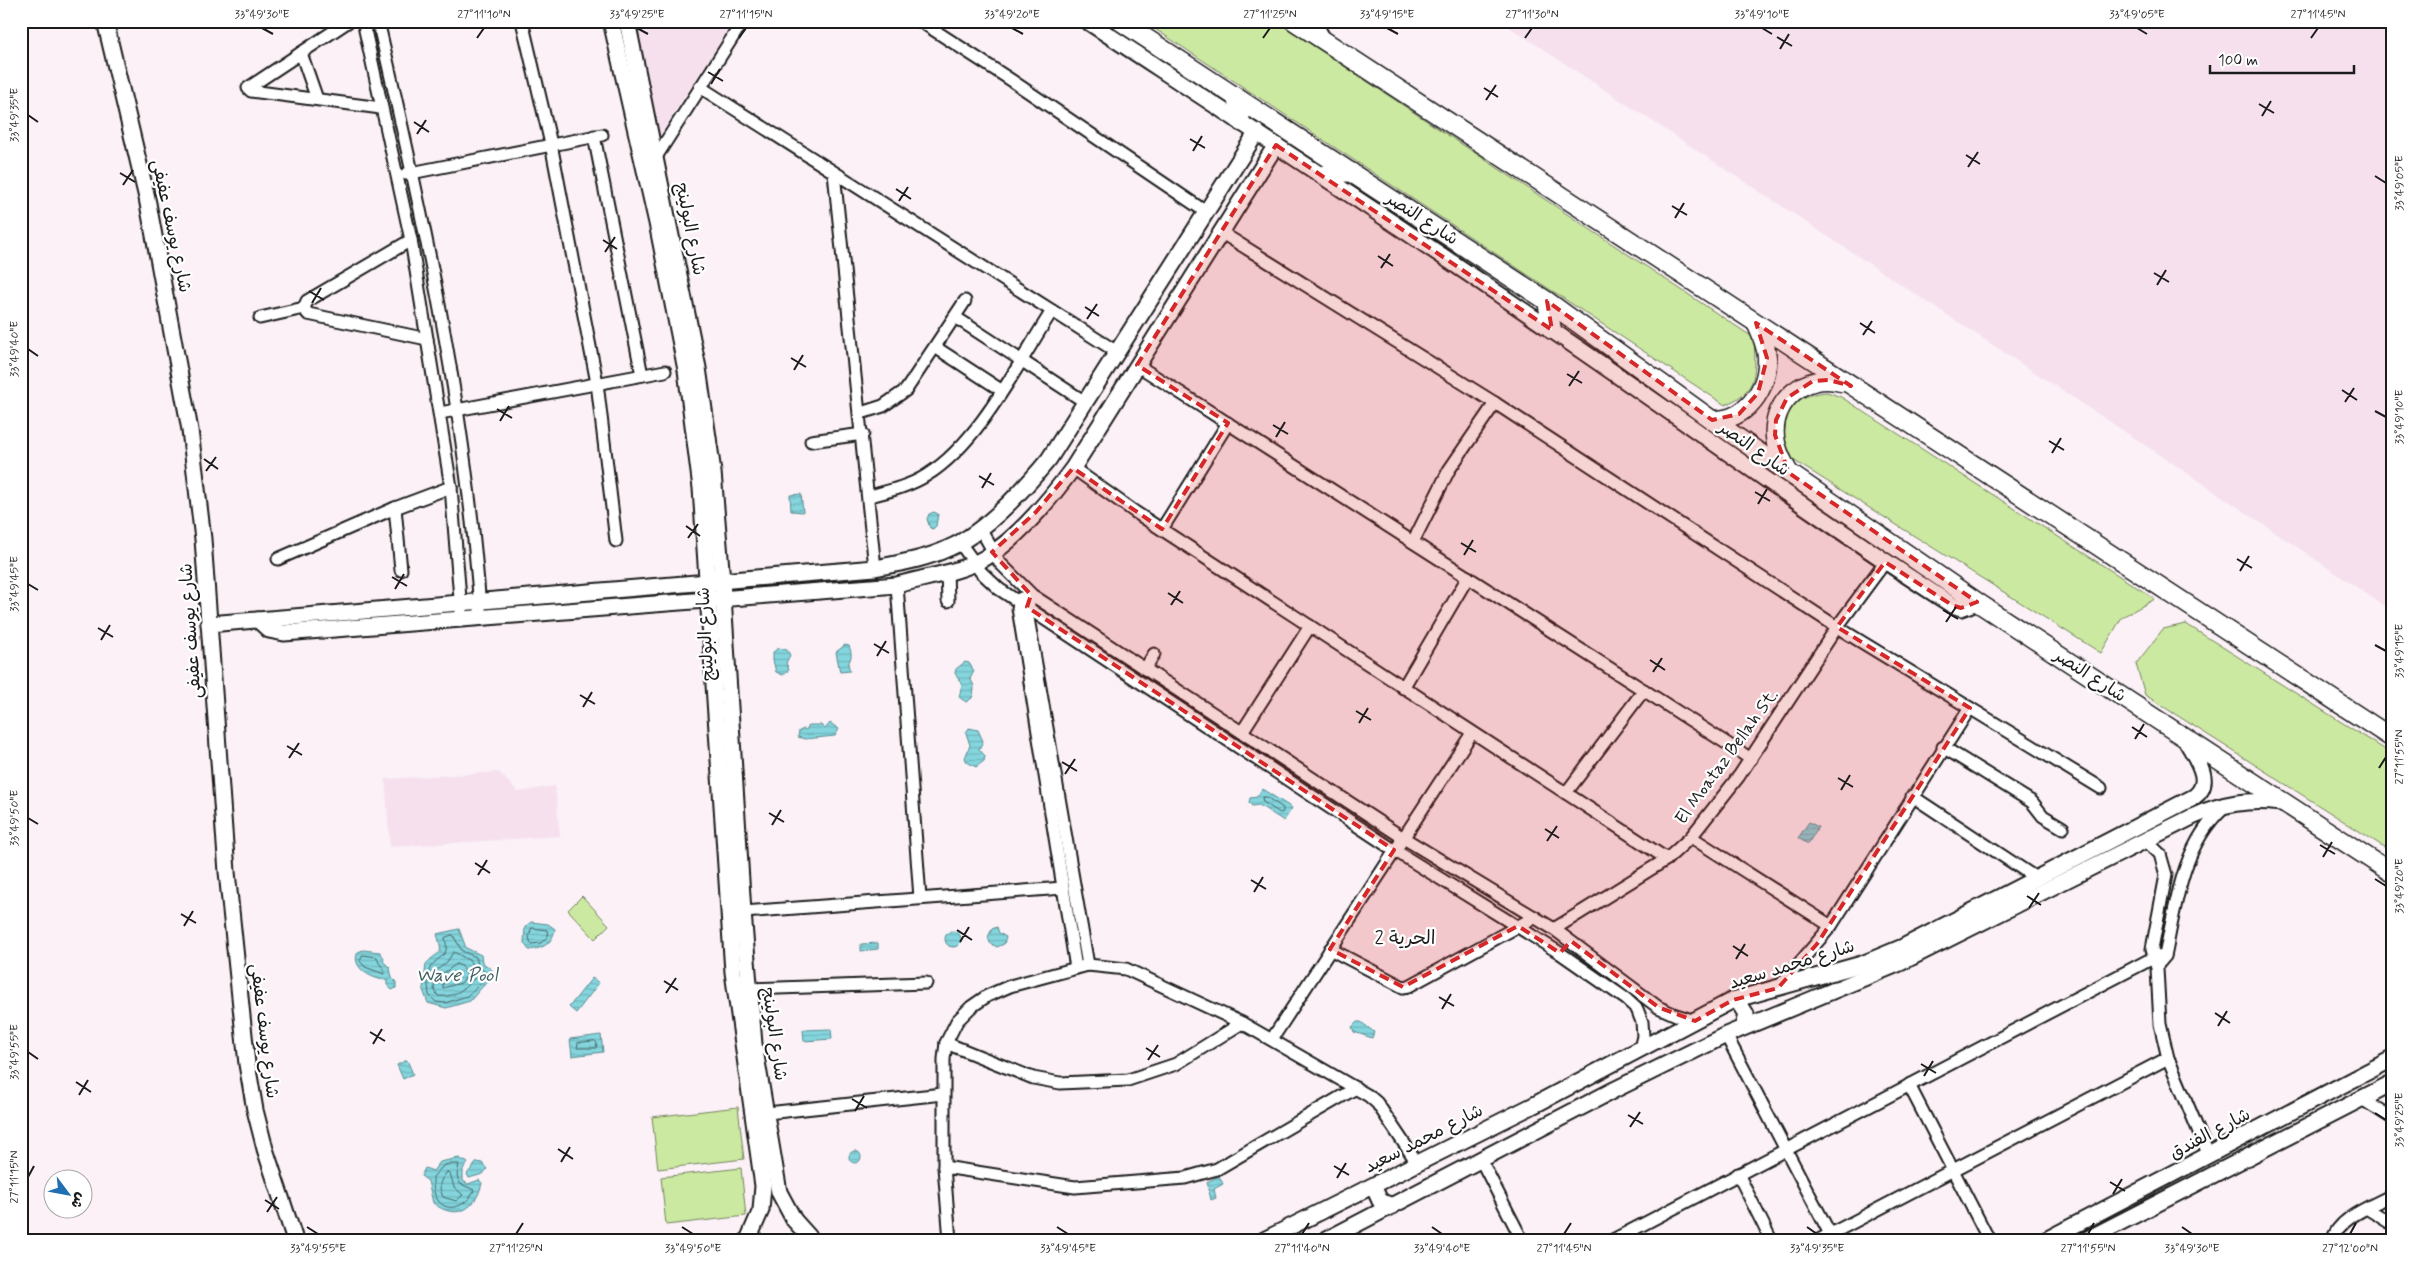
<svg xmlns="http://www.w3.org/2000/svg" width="2413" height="1261" viewBox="0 0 2413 1261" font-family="Mynerve,'Playpen Sans Arabic',sans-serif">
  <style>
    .built { fill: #f6e0ee }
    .green { fill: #cbe9a0; stroke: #74825e }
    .water { fill: url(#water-rules); stroke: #5a8b90 }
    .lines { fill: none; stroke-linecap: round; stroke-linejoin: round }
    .shore { stroke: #466669; stroke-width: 1 }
    .street-casing { stroke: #1c1c1c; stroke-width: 15 }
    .secondary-casing { stroke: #1c1c1c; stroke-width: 19 }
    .primary-casing { stroke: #1c1c1c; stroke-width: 21 }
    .street { stroke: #fff; stroke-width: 11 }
    .secondary { stroke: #fff; stroke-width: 15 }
    .primary { stroke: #fff; stroke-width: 18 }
    .marked { fill: #d62828; fill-opacity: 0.2; stroke: #d62828; stroke-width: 4; stroke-dasharray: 10 6; stroke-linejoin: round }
    .ticks { fill: none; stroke: #1c1c1c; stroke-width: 2 }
    .labels { text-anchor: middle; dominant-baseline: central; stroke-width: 4.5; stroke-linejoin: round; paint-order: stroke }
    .street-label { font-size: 18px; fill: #1c1c1c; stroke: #fff }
    .neighbourhood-label { font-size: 19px; fill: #1c1c1c; stroke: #fff }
    .water-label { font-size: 19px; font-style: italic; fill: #405d60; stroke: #fff }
    .neatline { fill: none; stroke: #1c1c1c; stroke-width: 2 }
    .ticks-label { font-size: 12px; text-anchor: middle; fill: #1c1c1c }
  </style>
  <defs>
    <pattern id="water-rules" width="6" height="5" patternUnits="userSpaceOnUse" patternTransform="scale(1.25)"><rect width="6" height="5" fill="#84d5dd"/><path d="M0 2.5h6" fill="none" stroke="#71b6bd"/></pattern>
  </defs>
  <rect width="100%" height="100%" fill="#fbf1f7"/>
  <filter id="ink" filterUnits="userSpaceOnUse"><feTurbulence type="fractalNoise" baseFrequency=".02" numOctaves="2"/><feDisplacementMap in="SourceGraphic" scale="10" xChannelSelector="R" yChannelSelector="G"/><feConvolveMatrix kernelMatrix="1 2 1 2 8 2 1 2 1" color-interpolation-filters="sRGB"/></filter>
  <g filter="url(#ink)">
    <!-- built -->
    <g class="built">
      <path d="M632 21H734L659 136Z"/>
      <path d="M1500 21H2392V611L2174 464Z"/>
      <path d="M499 772 518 792 555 786 560 836 390 847 385 779Z"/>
    </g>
    <!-- green -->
    <g class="green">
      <path d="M1143 21H1276L1754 338C1755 372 1760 390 1725 405Z"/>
      <path d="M1827 392 1841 397 2155 599 2122 617 2101 653 1793 460C1769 425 1786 395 1827 392Z"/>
      <path d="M2186 624 2392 754V852L2145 695 2136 664 2163 629Z"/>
      <path d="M582 896 609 925 595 939 568 910Z"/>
      <path d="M738 1107 744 1159 658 1169 652 1117Z"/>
      <path d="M741 1168 746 1216 666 1225 661 1177Z"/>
    </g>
    <!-- water -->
    <g class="water">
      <path d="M801 494 803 512 791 511 790 495Z"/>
      <path d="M934 512 938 514 936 526 933 529 930 528 927 519 929 514Z"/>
      <path d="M845 645 849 646C852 653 852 657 848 664L850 671 840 672 836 652Z"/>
      <path d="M779 648 787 650 790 655 786 663 789 670 783 675 776 672 773 660V652Z"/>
      <path d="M965 662 969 663 974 671 970 679C976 686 974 691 972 698L966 702 959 697 962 685 955 673 956 669Z"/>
      <path d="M830 723 839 729 835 736 805 739 798 737 799 731 804 729 806 730 809 725H821L825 729Z"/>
      <path d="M969 728 978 730 983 741 979 749 985 756 984 761 976 767 967 762 965 758 970 745 966 733Z"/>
      <path d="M1262 789 1292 808 1284 821 1259 805 1252 806 1249 803 1250 798 1257 797Z"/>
      <path d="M1809 822 1818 827 1808 844 1798 838Z"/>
      <path d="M531 922 548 924 555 929C552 944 544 948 529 950L524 943 525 927Z"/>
      <path d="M997 927 999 933 1006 937 1004 944 997 947 990 943 988 937 992 929Z"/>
      <path d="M459 929 466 948 481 955 482 962 492 970 495 977 483 986 470 1001 446 1008 428 1003 423 990 426 964C440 948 444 959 437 934Z"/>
      <circle cx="953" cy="939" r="8"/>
      <path d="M878 943V949L861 951V944Z"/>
      <path d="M363 950 380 952 384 958 383 961 390 968 392 978 396 982V988L392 990 387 985V980C372 980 350 967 358 952Z"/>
      <path d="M592 978 599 983 576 1013 569 1007Z"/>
      <path d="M1357 1022H1361L1374 1032 1372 1038 1354 1032 1352 1027Z"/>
      <path d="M831 1029 832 1039 804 1041 803 1030Z"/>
      <path d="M601 1035 603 1052 572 1056 570 1039Z"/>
      <path d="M407 1060 413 1074 403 1079 397 1065Z"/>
      <circle cx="855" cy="1157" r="6"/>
      <path d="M459 1158 468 1163 463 1169V1181L468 1184 479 1180 482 1183C476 1210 456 1221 433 1203L428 1181 421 1176 425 1168 433 1171 440 1162Z"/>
      <path d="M477 1162 482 1163 487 1169 483 1174 469 1178 467 1174Z"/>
      <path d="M1219 1176 1223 1184 1214 1189 1216 1198 1211 1200 1207 1182Z"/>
    </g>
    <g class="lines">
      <!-- shore -->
      <g class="shore">
        <path d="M1266 797 1283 808V812L1280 813 1263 802 1262 798Z"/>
        <path d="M532 928 547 930 548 936 541 943 531 944 529 937Z"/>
        <path d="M453 935 462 951 476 957 478 965 489 976 467 996 445 1003 436 1002 429 995C428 987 426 970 433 964 444 953 449 955 445 938Z"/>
        <path d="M454 952 470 961 477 976C466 987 456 998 438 996L434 989 437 970 446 963Z"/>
        <path d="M363 955 377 957 379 963 384 969V974L365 967 360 961Z"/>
        <path d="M457 964 463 967 467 976 461 983 443 988V974Z"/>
        <path d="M595 1041 597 1043 596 1048H577L578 1043Z"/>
        <path d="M449 1164H459L457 1175 459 1183 474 1190C469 1204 448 1216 437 1199 433 1193 433 1184 433 1177L443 1166Z"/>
        <path d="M447 1172 450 1173 454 1187 463 1195 456 1201 443 1197C438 1185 439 1182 447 1172Z"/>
      </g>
      <defs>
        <g id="street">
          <path d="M349 21 248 88 251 91 381 108"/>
          <path d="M363 21 411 240 451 487 461 611"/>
          <path d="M378 21C423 215 466 410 480 609"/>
          <path d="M522 21 551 144 597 383 616 541"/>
          <path d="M920 21 1011 80 1206 212"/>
          <path d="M1315 21 1325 39"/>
          <path d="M301 53 317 99"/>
          <path d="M700 87 1117 352"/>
          <path d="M594 136 642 375"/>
          <path d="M656 157 743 21"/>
          <path d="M834 173 875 568"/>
          <path d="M406 174 602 135"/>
          <path d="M1222 233 1495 403 1837 627 2101 788"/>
          <path d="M411 240 307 301 304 308 308 314 427 339"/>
          <path d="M955 317 1085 402"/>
          <path d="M260 318 304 308"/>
          <path d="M935 347 1001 390"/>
          <path d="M1137 365 1751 759"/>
          <path d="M440 413 665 371"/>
          <path d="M861 413 883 406 906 390 965 301"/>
          <path d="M811 441 863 434"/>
          <path d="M1073 468 1135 512 1667 859"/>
          <path d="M870 496C889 491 910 486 927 475 980 442 1018 363 1052 311"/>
          <path d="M395 508 401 570"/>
          <path d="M980 528 1000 563 1032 595 1402 837 1554 929 1658 1007 1676 1015 1695 1021"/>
          <path d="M1162 529 1228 423"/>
          <path d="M1413 542 1449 470 1495 403"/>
          <path d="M960 543 981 572 999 589 1394 850 1560 953 1626 999 1637 1009 1642 1022 1643 1036 1640 1049"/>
          <path d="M278 559 395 508 451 487"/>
          <path d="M947 572 948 601"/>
          <path d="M897 585 920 898"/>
          <path d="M1021 598 1018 608 1076 968"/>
          <path d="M1029 602 1028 618 1088 965"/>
          <path d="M1145 669 1154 654"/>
          <path d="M1403 688 1468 577"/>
          <path d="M1242 732 1310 626"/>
          <path d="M1943 747 2032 802 2043 816 2063 828"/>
          <path d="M1566 793 1644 690"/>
          <path d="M1912 796 2036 878"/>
          <path d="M1691 837 1831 926"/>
          <path d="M2144 839 2160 854 2166 875 2152 949 2157 968 2160 1024 2168 1058 2209 1156"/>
          <path d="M743 912 1063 888"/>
          <path d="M1554 929 1667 859 1691 837 1739 776 1837 627 1885 562"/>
          <path d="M1330 949 1403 987 1409 986 1535 917"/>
          <path d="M2160 962 2165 956C2176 903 2182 845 2224 807"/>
          <path d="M1778 988 1831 926 1970 708"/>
          <path d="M748 989 926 983"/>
          <path d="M1726 1035 1830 1234"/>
          <path d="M1272 1039 1472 733"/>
          <path d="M946 1043 1033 1078 1060 1083 1128 1080 1176 1064 1242 1023"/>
          <path d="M1909 1085 1989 1240"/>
          <path d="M2362 1099 2392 1118"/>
          <path d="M758 1114 943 1094"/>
          <path d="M1481 1160 1522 1240"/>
          <path d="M944 1167 1075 1187 1185 1178 1217 1169 1356 1088"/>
          <path d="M1738 1174 1771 1240"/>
          <path d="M2368 1209 2392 1224"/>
          <path d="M950 1240 944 1167V1059L946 1043 957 1021 971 1007 987 996 1010 986 1088 965 1126 969 1242 1023 1369 1096 1377 1103 1418 1164"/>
          <path d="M1613 1240 2153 958 2165 956"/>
          <path d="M1819 1240 2168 1058"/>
          <path d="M2333 1240C2337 1218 2374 1205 2392 1195"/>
        </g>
        <g id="secondary">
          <path d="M105 21 147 198 190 430 203 539 227 872 247 1064 255 1110 265 1149 295 1240"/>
          <path d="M611 21 657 223 686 370 701 488 733 972 763 1186 761 1210 748 1240"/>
          <path d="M627 21 698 368 713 472 722 581 743 912 754 1044 779 1192 794 1220 812 1240"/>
          <path d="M1087 21C1242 123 1397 224 1550 329 1684 420 1815 517 1952 605L1961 608 1977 602"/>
          <path d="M258 620 269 630 284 633 897 585C925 577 959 573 985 558 1017 539 1051 498 1073 468L1276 145"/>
          <path d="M209 624 875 568C900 563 926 559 949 548 984 533 1025 488 1049 459L1257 132"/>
          <path d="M1733 1000 1739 1003 1746 1014 1743 1027"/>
          <path d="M1376 1184 1375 1190 1380 1201 1392 1206"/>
          <path d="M1264 1240 1538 1103 1733 1000 1862 964 1903 947 2194 797C2215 782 2195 757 2186 740"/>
          <path d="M1326 1240 1614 1090 1726 1035 1900 963 2192 817C2222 803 2249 799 2281 803"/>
          <path d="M2046 1240 2392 1059"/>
          <path d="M2086 1240 2392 1083"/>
        </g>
        <g id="primary">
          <path d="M1120 21 1547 301 1712 420 1977 602 2392 873"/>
          <path d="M1294 21 2392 738"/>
          <path d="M1236 97 1241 122"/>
          <path d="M1323 175 1351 172"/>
          <path d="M1547 301 1552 330"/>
          <path d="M1712 420C1745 422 1769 389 1767 357 1766 344 1761 334 1756 323"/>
          <path d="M1789 473C1783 462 1776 450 1775 437 1771 400 1807 372 1841 382"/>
        </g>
      </defs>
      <!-- street casing -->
      <use href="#street" class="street-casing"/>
      <!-- secondary casing -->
      <use href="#secondary" class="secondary-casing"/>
      <!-- primary casing -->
      <use href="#primary" class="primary-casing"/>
      <!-- street -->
      <use href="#street" class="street"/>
      <!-- secondary -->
      <use href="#secondary" class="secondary"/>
      <!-- primary -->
      <use href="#primary" class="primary"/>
    </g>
  </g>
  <!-- marked area -->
  <path class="marked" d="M1276 145 1552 330 1547 301 1712 420 1739 414 1758 393 1767 358 1756 323 1851 386 1829 380 1813 381 1787 398 1776 420 1775 435 1789 473 1977 602 1961 608 1952 605 1885 562 1837 627 1970 708 1817 944 1778 988 1733 1000 1695 1021 1658 1007 1571 941 1560 953 1518 926 1403 987 1330 949 1394 850 1027 607 1031 595 992 552 1036 512 1073 468 1162 529 1228 423 1137 365Z"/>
  <!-- ticks -->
  <path class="ticks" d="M262 28 273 34M637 28 648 34M1012 28 1023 34M1387 28 1398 34M1762 28 1772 34M2137 28 2147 34M1777 37 1792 46M477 38 484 28M739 38 746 28M1263 38 1270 28M1525 38 1532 28M2311 38 2318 28M1780 49 1789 34M708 72 723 81M711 84 720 69M1484 88 1498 97M1486 100 1496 85M2259 104 2274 113M28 115 38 122M2262 116 2271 101M414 122 429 132M417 134 426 120M1190 139 1205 148M1193 151 1202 136M1966 155 1980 164M1968 167 1978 152M120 173 135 182M2375 176 2386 183M123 185 133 170M896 189 911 199M899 201 908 187M1672 206 1687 215M1675 218 1684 203M603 240 617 249M605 252 615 237M1378 256 1393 266M1381 268 1390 254M2154 273 2169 282M2157 285 2166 270M309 291 324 300M312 303 321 288M1085 307 1099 316M1087 319 1097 304M1860 323 1875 333M1863 335 1872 321M28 349 38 356M791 358 806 367M794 370 803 355M1567 374 1582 383M1569 386 1579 371M2342 390 2357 400M2345 402 2354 388M497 409 512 418M2375 411 2386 417M500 421 509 406M1273 425 1288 434M1276 437 1285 422M2049 441 2064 450M2052 453 2061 438M204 459 218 469M206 471 216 457M979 476 994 485M982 488 991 473M1755 492 1770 501M1758 504 1767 489M686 526 700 536M688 538 698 524M1461 543 1476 552M1464 555 1473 540M2237 559 2252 568M2240 571 2249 556M392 577 407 586M28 584 38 590M395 589 404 574M1168 593 1183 603M1171 605 1180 591M1943 610 1958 619M1946 622 1956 607M98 628 113 637M101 640 110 625M874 644 889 653M2375 645 2386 651M877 656 886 641M1650 660 1665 670M1653 672 1662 658M580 695 595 704M583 707 592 692M1356 711 1371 720M1359 723 1368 708M2132 727 2147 737M2135 739 2144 724M287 746 302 755M289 758 299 743M1062 762 1077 771M2379 768 2386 757M1065 774 1075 759M1838 778 1853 787M1841 790 1850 775M769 813 784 822M28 818 38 824M772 825 781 810M1545 829 1559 838M1547 841 1557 826M2320 845 2335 854M2323 857 2332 842M475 863 490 873M478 875 487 860M2375 879 2386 886M1251 880 1266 889M1254 892 1263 877M2027 896 2041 905M2029 908 2039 893M181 914 196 923M184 926 193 911M957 930 972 940M960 942 969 927M1733 946 1748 956M1736 959 1745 944M664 981 678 990M666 993 676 978M1439 997 1454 1006M1442 1009 1451 994M2215 1013 2230 1023M2218 1026 2227 1011M370 1032 385 1041M373 1044 382 1029M1146 1048 1160 1057M28 1052 38 1059M1148 1060 1158 1045M1921 1064 1936 1073M1924 1076 1933 1061M76 1082 91 1092M79 1095 88 1080M852 1099 867 1108M855 1111 864 1096M2375 1113 2386 1120M1628 1115 1643 1124M1630 1127 1640 1112M558 1149 573 1159M561 1162 570 1147M1334 1166 1349 1175M28 1177 34 1166M1337 1178 1346 1163M2110 1182 2125 1191M2113 1194 2122 1179M265 1200 279 1209M267 1212 277 1197M307 1227 318 1234M682 1227 693 1234M1057 1227 1068 1234M1432 1227 1442 1234M1807 1227 1817 1234M2182 1227 2192 1234M516 1234 523 1223M1302 1234 1309 1223M1564 1234 1571 1223M2088 1234 2094 1223M2350 1234 2356 1223"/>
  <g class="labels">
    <!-- street labels -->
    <g class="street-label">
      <text transform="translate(1422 219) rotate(33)">شارع النصر</text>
      <text transform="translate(171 226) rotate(78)">شارع يوسف عفيفى</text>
      <text transform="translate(690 229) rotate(79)">شارع البولينج</text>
      <text transform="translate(1754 449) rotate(35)">شارع النصر</text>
      <text transform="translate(191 631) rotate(-94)">شارع يوسف عفيفى</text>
      <text transform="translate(706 634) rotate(-93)">شارع البولينج</text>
      <text transform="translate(2090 676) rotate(33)">شارع النصر</text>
      <text transform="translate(1727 757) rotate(-54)">El Moataz Bellah St.</text>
      <text transform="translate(1792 965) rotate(-17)">شارع محمد سعيد</text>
      <text transform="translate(264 1031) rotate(83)">شارع يوسف عفيفى</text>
      <text transform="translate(774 1034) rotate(82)">شارع البولينج</text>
      <text transform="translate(2210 1134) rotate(-28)">شارع الفندق</text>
      <text transform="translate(1424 1139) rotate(-27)">شارع محمد سعيد</text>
    </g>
    <!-- neighbourhood labels -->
    <g class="neighbourhood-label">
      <text x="1405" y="938">الحرية 2</text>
    </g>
    <!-- water labels -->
    <g class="water-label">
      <text x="457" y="975">Wave Pool</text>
    </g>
  </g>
  <!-- margin -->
  <rect width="2413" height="1261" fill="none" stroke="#fff" stroke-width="55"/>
  <!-- north arrow -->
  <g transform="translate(68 1194) rotate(122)"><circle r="24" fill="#ffffff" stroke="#a4a4a4"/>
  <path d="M0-4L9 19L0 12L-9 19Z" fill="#1f6fb2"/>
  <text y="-8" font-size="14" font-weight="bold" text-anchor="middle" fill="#1c1c1c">ش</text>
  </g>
  <!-- scale -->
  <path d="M2210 65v8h144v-8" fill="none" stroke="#1c1c1c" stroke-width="2.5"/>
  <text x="2218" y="65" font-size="15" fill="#1c1c1c" stroke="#ffffff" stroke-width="4" paint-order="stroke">100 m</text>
  <rect x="28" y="28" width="2358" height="1206" class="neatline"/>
  <g class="ticks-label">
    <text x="262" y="18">33°49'30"E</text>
    <text x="484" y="18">27°11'10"N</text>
    <text x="637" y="18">33°49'25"E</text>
    <text x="746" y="18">27°11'15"N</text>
    <text x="1012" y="18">33°49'20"E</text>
    <text x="1270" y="18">27°11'25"N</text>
    <text x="1387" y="18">33°49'15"E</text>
    <text x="1532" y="18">27°11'30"N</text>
    <text x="1762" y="18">33°49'10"E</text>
    <text x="2137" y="18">33°49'05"E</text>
    <text x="2318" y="18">27°11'45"N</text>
    <text transform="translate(14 115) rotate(-90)" y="4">33°49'35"E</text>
    <text transform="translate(2399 183) rotate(-90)" y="4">33°49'05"E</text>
    <text transform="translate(14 349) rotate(-90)" y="4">33°49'40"E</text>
    <text transform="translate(2399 417) rotate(-90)" y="4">33°49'10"E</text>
    <text transform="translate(14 584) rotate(-90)" y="4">33°49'45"E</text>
    <text transform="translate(2399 651) rotate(-90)" y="4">33°49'15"E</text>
    <text transform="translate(2399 757) rotate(-90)" y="4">27°11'55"N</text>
    <text transform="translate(14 818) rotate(-90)" y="4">33°49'50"E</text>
    <text transform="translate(2399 886) rotate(-90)" y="4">33°49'20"E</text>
    <text transform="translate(14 1052) rotate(-90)" y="4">33°49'55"E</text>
    <text transform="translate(2399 1120) rotate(-90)" y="4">33°49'25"E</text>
    <text transform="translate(14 1177) rotate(-90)" y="4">27°11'15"N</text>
    <text x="318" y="1252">33°49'55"E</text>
    <text x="516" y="1252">27°11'25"N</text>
    <text x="693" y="1252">33°49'50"E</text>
    <text x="1068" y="1252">33°49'45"E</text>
    <text x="1302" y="1252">27°11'40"N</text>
    <text x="1442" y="1252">33°49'40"E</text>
    <text x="1564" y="1252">27°11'45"N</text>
    <text x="1817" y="1252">33°49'35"E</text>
    <text x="2088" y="1252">27°11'55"N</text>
    <text x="2192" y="1252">33°49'30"E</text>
    <text x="2350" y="1252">27°12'00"N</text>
  </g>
</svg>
